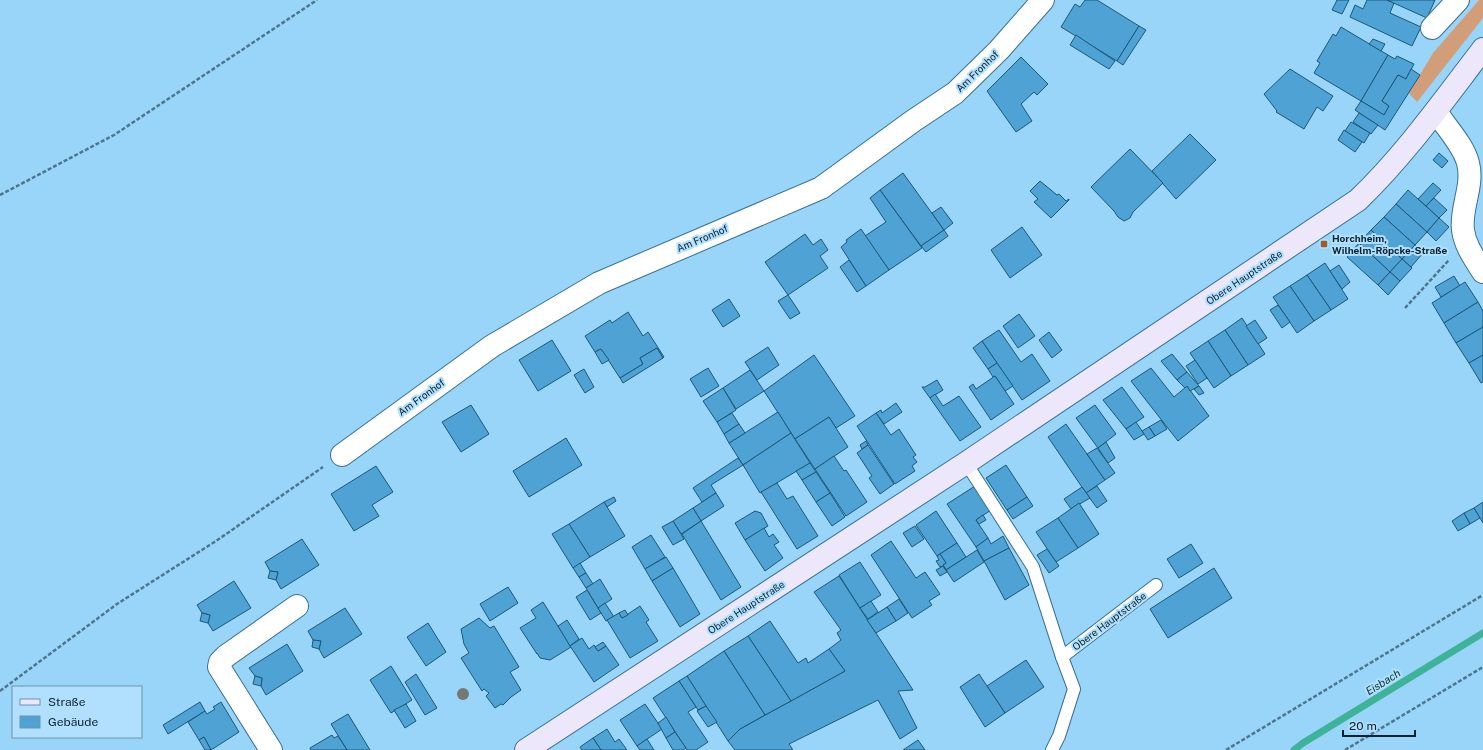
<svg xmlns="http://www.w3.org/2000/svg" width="1483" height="750" viewBox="0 0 1483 750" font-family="'Public Sans',sans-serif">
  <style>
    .green { fill: #d29e79 }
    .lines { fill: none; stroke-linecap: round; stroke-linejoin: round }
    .stream { stroke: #3fb29a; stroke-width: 7 }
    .building { fill: #4ea3d4; stroke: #1c5878 }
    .service-casing { stroke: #387192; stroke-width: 14 }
    .minor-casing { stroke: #387192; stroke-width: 24 }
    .secondary-casing { stroke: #387192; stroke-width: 24 }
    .path { stroke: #4d768e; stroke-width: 2.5; stroke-dasharray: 4 2; stroke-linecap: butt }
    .service { stroke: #fff; stroke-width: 12 }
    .minor { stroke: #fff; stroke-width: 22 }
    .secondary { stroke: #ece7fb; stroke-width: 22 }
    .tree { fill: #767871 }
    .poi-dot { fill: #9e5d28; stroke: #b1e0fe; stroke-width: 1.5 }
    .labels { text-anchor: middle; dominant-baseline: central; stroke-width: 4; stroke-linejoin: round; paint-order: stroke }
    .street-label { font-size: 10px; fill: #08212e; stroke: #b1e0fe }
    .poi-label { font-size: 10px; font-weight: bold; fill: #08212e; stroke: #b1e0fe; text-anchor: start }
    .water-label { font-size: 11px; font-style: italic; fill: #02382e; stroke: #b1e0fe }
  </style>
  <rect width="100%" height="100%" fill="#99d4f9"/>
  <!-- green -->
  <path class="green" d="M1479 0H1483V18L1417 102 1409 93 1433 53Z"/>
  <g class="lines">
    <!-- stream -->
    <path class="stream" d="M1294 750 1303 743 1483 633"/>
  </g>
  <!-- building -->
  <g class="building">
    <path d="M1085 0H1097L1139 26 1117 61 1061 27 1075 4 1080 7Z"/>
    <path d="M1337 0H1349L1342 14 1332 10Z"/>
    <path d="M1367 0H1387L1394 3 1390 13 1421 27 1412 46 1350 17 1355 5 1363 9Z"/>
    <path d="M1387 0H1435L1427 18Z"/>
    <path d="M1139 26 1146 30 1123 65 1117 61Z"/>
    <path d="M1341 27 1388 55 1361 101 1314 73 1320 63 1317 61 1333 34 1336 36Z"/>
    <path d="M1076 35 1115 61 1109 69 1070 45Z"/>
    <path d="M1373 39 1385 44 1381 51 1369 44Z"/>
    <path d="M1388 55 1395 59 1397 56 1414 64 1406 79 1398 75 1382 101 1389 106 1384 115 1361 101Z"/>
    <path d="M1021 57 1048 84 1037 95 1034 92 1021 104 1032 121 1016 132 987 91Z"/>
    <path d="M1290 69 1333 96 1323 111 1317 107 1304 129 1276 112 1277 111 1264 94Z"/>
    <path d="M1411 69 1420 75 1385 130 1355 110 1361 101 1384 115 1389 106 1382 101 1398 75 1406 79Z"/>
    <path d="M1359 113 1378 125 1371 134 1353 122Z"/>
    <path d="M1351 122 1370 133 1364 143 1345 131Z"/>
    <path d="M1344 130 1362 142 1355 152 1338 140Z"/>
    <path d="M1190 134 1216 160 1176 199 1152 171Z"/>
    <path d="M1130 149 1163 183 1133 212 1130 218 1124 221 1118 217 1114 211 1091 187Z"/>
    <path d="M1439 153 1448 161 1442 168 1433 160Z"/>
    <path d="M903 173 944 230 921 246 880 190Z"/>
    <path d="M1040 181 1057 195 1059 194 1066 201 1069 199V200L1051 218 1034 202 1038 199 1030 191Z"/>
    <path d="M1433 183 1441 190 1426 206 1418 199Z"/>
    <path d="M880 190 922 248 889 270 865 236 886 222 870 198Z"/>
    <path d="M1408 190 1439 218 1427 232 1396 204Z"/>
    <path d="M1434 198 1447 210 1439 218 1426 206Z"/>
    <path d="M1396 204 1427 232 1415 245 1384 217Z"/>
    <path d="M941 207 953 223 944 230 932 213Z"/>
    <path d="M1384 217 1415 245 1402 259 1371 230Z"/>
    <path d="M1439 218 1449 227 1436 241 1427 232Z"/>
    <path d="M1022 227 1042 255 1010 278 991 250Z"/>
    <path d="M861 229 889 270 866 286 841 247 847 242 846 240Z"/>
    <path d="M944 230 948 236 926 252 921 246Z"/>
    <path d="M1371 230 1402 259 1390 272 1359 243Z"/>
    <path d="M805 234 813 245 821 239 828 250 820 256 828 268 788 295 765 262Z"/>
    <path d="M1359 243 1390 272 1378 285 1347 257Z"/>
    <path d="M1415 245 1423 253 1411 267 1402 259Z"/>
    <path d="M1402 259 1412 268 1400 281 1390 272Z"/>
    <path d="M849 260 866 286 857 292 840 267Z"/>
    <path d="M1325 263 1348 299 1331 310 1307 275Z"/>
    <path d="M1339 265 1350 282 1342 289 1330 271Z"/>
    <path d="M1390 272 1400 281 1388 295 1378 285Z"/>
    <path d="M1307 275 1331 310 1314 321 1290 286Z"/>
    <path d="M1454 276 1460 286 1441 297 1435 287Z"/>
    <path d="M1465 282 1478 302 1444 323 1432 303Z"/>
    <path d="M1290 286 1314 321 1297 333 1273 297Z"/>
    <path d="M788 295 800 313 790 319 778 301Z"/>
    <path d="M729 299 740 316 723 327 712 310Z"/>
    <path d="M1478 302 1483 311V327L1456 343 1444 323Z"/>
    <path d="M1278 305 1290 322 1282 328 1270 310Z"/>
    <path d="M628 312 643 336 648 332 664 357 663 358 657 348 640 358 643 364 620 378 601 349 595 352 585 336 610 320 612 323Z"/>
    <path d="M1019 314 1035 336 1018 348 1003 326Z"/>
    <path d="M1242 318 1265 354 1248 365 1225 330Z"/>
    <path d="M1255 320 1267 338 1258 344 1246 326Z"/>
    <path d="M1483 327V355L1469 363 1456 343Z"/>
    <path d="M999 330 1021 362 1032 354 1050 381 1022 400 982 341Z"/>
    <path d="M1225 330 1248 365 1231 376 1208 341Z"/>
    <path d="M1049 332 1062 350 1052 358 1039 340Z"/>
    <path d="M552 340 571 371 538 391 519 360Z"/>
    <path d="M982 341 997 363 988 369 973 348Z"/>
    <path d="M1208 341 1231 376 1214 388 1190 353Z"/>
    <path d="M768 347 779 365 757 380 745 362Z"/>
    <path d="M657 348 663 358 623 383 620 378 643 364 640 358Z"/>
    <path d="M601 349 609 360 602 364 595 352Z"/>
    <path d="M1172 354 1187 372 1177 380 1161 361Z"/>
    <path d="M814 355 855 416 836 428 829 417 795 439 764 391Z"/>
    <path d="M1483 355V382L1481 383 1469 363Z"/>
    <path d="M1195 360 1207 378 1198 384 1186 366Z"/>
    <path d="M997 363 1013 386 1005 391 995 376 993 377 988 369Z"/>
    <path d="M708 368 719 386 701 397 690 379Z"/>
    <path d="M1151 368 1174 397 1187 386 1209 416 1178 441 1131 381Z"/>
    <path d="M584 369 594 387 585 393 574 375Z"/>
    <path d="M750 370 764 391 736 409 723 388Z"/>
    <path d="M1187 372 1199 386 1190 391 1187 386 1185 388 1177 380Z"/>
    <path d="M995 376 1014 404 991 420 969 387 973 384 976 389Z"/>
    <path d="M937 380 943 390 930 398 922 387H925Z"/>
    <path d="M1199 386 1204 393 1199 395 1194 389Z"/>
    <path d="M1122 387 1144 417 1126 429 1103 400Z"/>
    <path d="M723 388 736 410 717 422 703 401Z"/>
    <path d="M935 394 943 406 959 396 981 427 960 441 930 398Z"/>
    <path d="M896 403 902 412 884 424 876 413 881 410 882 413Z"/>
    <path d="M471 405 489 434 461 452 442 422Z"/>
    <path d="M1095 405 1116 434 1098 448 1076 418Z"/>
    <path d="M778 412 791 433 743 465 729 443Z"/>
    <path d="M732 413 739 424 724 434 717 422Z"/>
    <path d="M876 413 891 435 899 429 916 455 913 457 917 462 912 466 915 471 895 484 857 426Z"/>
    <path d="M829 417 848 447 815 469 795 439Z"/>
    <path d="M1161 420 1167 429 1155 436 1149 427Z"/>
    <path d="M1136 422 1144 434 1134 440 1126 429Z"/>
    <path d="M739 424 745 433 729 443 724 434Z"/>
    <path d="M1066 424 1105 480 1086 493 1048 437Z"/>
    <path d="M1149 427 1155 436 1148 440 1142 431Z"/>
    <path d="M791 433 810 463 760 493 743 465Z"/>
    <path d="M566 438 582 465 529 497 513 471Z"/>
    <path d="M866 441 868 445 862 449 860 445Z"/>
    <path d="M1106 442 1115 458 1108 463 1098 448Z"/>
    <path d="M868 445 894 484 880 494 869 478 872 476 857 453Z"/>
    <path d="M1097 448 1115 473 1105 480 1087 454Z"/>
    <path d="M834 456 844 471 846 470 867 502 846 516 815 469Z"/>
    <path d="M738 458 743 465 711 485 716 493 702 502 693 488Z"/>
    <path d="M810 463 816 472 802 480 796 471Z"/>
    <path d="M1006 465 1027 497 1007 510 986 478Z"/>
    <path d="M376 466 393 492 372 505 379 516 354 531 331 494Z"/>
    <path d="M816 472 830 493 816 502 802 480Z"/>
    <path d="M777 483 787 499 793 496 818 536 797 549 761 492Z"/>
    <path d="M975 486 991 510 976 520 988 538 976 547 947 504Z"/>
    <path d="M1097 486 1107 501 1097 508 1086 493Z"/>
    <path d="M1082 487 1090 498 1071 509 1064 499Z"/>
    <path d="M716 493 724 506 701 521 693 508Z"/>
    <path d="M830 493 845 517 832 526 816 502Z"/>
    <path d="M614 497 616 501 607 507 604 502Z"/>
    <path d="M1027 497 1033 506 1013 519 1007 510Z"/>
    <path d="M604 502 625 536 590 557 569 524Z"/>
    <path d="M1483 502V523L1474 508Z"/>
    <path d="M1079 503 1099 534 1078 548 1058 518Z"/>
    <path d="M693 508 701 521 681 534 673 521Z"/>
    <path d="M1474 508 1480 518 1470 524 1464 513Z"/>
    <path d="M755 511 761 513 768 526 745 540 735 523Z"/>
    <path d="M936 511 957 543 937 556 916 525Z"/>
    <path d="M1464 513 1470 524 1458 531 1452 521Z"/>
    <path d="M983 515 986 520 979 524 976 520Z"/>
    <path d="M1058 518 1078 548 1056 562 1036 532Z"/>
    <path d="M673 521 684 539 673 545 662 527Z"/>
    <path d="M701 521 741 587 721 600 682 534Z"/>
    <path d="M569 524 590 557 573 568 552 534Z"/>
    <path d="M915 526 924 539 912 547 903 533Z"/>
    <path d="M764 528 769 537 773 534 779 542 774 545 783 558 765 571 745 540Z"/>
    <path d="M651 535 665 557 645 569 632 547Z"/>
    <path d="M1003 536 1009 548 984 561 976 547 988 538 991 544Z"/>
    <path d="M302 539 319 565 281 589 276 580 278 572 270 571 265 562Z"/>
    <path d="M891 541 916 578 925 572 940 594 929 601 932 605 912 618 871 555Z"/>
    <path d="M957 543 966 557 946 570 943 565 946 563 940 554Z"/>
    <path d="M1191 544 1203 563 1179 578 1167 559Z"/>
    <path d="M1009 548 1029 585 1005 600 984 561Z"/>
    <path d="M1047 549 1059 566 1049 573 1037 555Z"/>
    <path d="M977 550 984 562 954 582 946 570Z"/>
    <path d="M940 554 946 563 943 565 947 571 943 566 940 567 936 561 939 560 937 556Z"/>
    <path d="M666 557 673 568 652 581 645 569Z"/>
    <path d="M860 562 881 595 860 608 839 575Z"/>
    <path d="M580 563 586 573 579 577 573 568Z"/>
    <path d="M943 566 947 572 940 576 936 570Z"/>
    <path d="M673 568 700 614 680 627 652 581Z"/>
    <path d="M1214 568 1232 598 1168 638 1150 609Z"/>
    <path d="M270 571 278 572 276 580 268 578Z"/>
    <path d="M586 573 593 584 586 588 579 577Z"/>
    <path d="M839 576 913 690 898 691 917 728 900 739 878 700 789 744 793 750H735L728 741 740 729 845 671 829 649 841 640 837 633 841 630 814 592Z"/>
    <path d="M600 579 612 599 598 608 586 588Z"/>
    <path d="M234 581 251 608 213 631 208 623 210 615 202 613 197 605Z"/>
    <path d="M508 587 518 603 490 621 480 604Z"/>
    <path d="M587 590 601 613 590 620 576 597Z"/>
    <path d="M899 599 908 613 896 621 887 607Z"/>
    <path d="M871 601 878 612 868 619 860 608Z"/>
    <path d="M543 602 571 647 550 660 540 658 537 653V654L520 628 536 618 531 610Z"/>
    <path d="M605 603 614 617 606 621 598 608Z"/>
    <path d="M640 606 649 620 646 622 658 641 630 658 607 620 619 613 622 618Z"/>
    <path d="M887 607 896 621 876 633 867 620Z"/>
    <path d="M345 608 362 634 324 658 319 649 321 641 313 640 308 631Z"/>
    <path d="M625 610 628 615 622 618 619 613Z"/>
    <path d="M202 613 210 615 208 623 200 621Z"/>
    <path d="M479 618 490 628 494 626 519 667 510 672 521 690 511 697 503 705 501 704 495 708 486 696 489 693 484 689 482 691 461 658 469 653 464 644 461 629Z"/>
    <path d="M567 620 579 639 570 646 558 626Z"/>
    <path d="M770 621 798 663 806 658 808 663 829 649 845 671 791 701 748 636Z"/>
    <path d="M428 623 446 652 426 666 407 637Z"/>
    <path d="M748 636 791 701 765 715 724 651Z"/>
    <path d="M582 638 589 649 594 645 598 651 606 646 619 665 594 682 570 646Z"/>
    <path d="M313 640 321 641 319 649 312 647Z"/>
    <path d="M603 642 606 646 598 651 595 647Z"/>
    <path d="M287 644 303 671 266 695 261 686 262 678 255 676 249 668Z"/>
    <path d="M724 651 765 715 740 729 728 741 687 676Z"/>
    <path d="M1026 660 1044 687 1005 713 987 686Z"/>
    <path d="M391 666 412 700 391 713 370 680Z"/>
    <path d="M416 674 437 708 425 715 405 682Z"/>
    <path d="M979 674 1005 713 985 727 960 687Z"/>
    <path d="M255 676 262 678 261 686 253 684Z"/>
    <path d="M687 676 706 706 698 710 679 681Z"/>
    <path d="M679 681 696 707 688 712 708 742 696 750H687L653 698Z"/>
    <path d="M200 702 205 711 168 734 163 725Z"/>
    <path d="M221 702 239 732 211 750 204 737 199 740 188 722 205 711 207 714 215 709 213 707Z"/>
    <path d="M406 704 416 721 405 728 394 710Z"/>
    <path d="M645 704 662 729 637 746 620 720Z"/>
    <path d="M706 706 717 722 708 727 697 711Z"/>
    <path d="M348 714 370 750H347L331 724Z"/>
    <path d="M666 717 675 732 666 738 658 723Z"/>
    <path d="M607 729 615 742 619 739 627 750H601L593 738Z"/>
    <path d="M675 732 686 748 683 750H673L666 738Z"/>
    <path d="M332 735 334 738 338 736 347 750H311L310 748Z"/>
    <path d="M204 737 211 750H205L199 740Z"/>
    <path d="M593 738 601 750H582L580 747Z"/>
    <path d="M647 739 654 750H640L637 746Z"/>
    <path d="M918 740 925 750H903Z"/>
  </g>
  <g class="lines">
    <defs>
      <g id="service">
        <path d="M966 463 1033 567 1062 657 1074 689 1059 736 1052 750"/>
        <path d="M1062 657 1156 585"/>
      </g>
      <g id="minor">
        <path d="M1432 28 1458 0"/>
        <path d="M1436 111C1446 128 1463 144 1468 163 1474 186 1460 208 1463 230 1465 246 1475 259 1483 272"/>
        <path d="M342 455 492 346 599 283 821 188 913 121 955 93 999 50 1043 0"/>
        <path d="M271 750 219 667 220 662 226 656 297 606"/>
      </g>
      <path id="secondary" d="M526 750 966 463 1358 200C1405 155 1443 101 1483 49"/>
    </defs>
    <!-- service casing -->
    <use href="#service" class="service-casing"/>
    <!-- minor casing -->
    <use href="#minor" class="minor-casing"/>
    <!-- secondary casing -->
    <use href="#secondary" class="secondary-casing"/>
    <!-- path -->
    <g class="path">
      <path d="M0 195 114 135 317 0"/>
      <path d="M1405 308 1449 260"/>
      <path d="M0 691 117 604 216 541 323 467"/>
      <path d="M1226 750 1483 595"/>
      <path d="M1345 750 1483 667"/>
    </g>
    <!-- service -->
    <use href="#service" class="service"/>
    <!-- minor -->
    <use href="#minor" class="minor"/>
    <!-- secondary -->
    <use href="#secondary" class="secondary"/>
  </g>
  <!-- trees -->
  <circle class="tree" cx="463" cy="694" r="6"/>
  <!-- markers -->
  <rect class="poi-dot" x="1320" y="240" width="8" height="8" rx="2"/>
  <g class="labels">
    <!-- street labels -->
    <g class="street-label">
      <text transform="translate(977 71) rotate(-44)">Am Fronhof</text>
      <text transform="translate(702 238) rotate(-23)">Am Fronhof</text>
      <text transform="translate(1244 277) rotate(-34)">Obere Hauptstraße</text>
      <text transform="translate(421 397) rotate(-36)">Am Fronhof</text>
      <text transform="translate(746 607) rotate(-33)">Obere Hauptstraße</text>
      <text transform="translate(1109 621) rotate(-37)">Obere Hauptstraße</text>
    </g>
    <!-- poi labels -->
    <g class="poi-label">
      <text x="1332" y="238">Horchheim,<tspan x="1332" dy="12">Wilhelm-Röpcke-Straße</tspan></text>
    </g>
    <!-- water labels -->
    <g class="water-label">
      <text transform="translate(1383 682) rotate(-32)">Eisbach</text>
    </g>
  </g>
  <!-- legend -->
  <rect x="12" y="686" width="130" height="52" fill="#b1e0fe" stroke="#6d94ab"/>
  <rect x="20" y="699" width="20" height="6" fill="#ece7fb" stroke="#6d94ab"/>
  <text x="48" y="706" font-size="12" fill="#08212e">Straße</text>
  <rect x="20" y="716" width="20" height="12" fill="#4ea3d4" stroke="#6d94ab"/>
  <text x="48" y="726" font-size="12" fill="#08212e">Gebäude</text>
  <!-- scale -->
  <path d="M1343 730v6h72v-6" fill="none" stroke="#08212e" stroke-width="2"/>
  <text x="1349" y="730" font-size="12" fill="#08212e" stroke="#b1e0fe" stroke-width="3" paint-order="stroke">20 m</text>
</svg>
